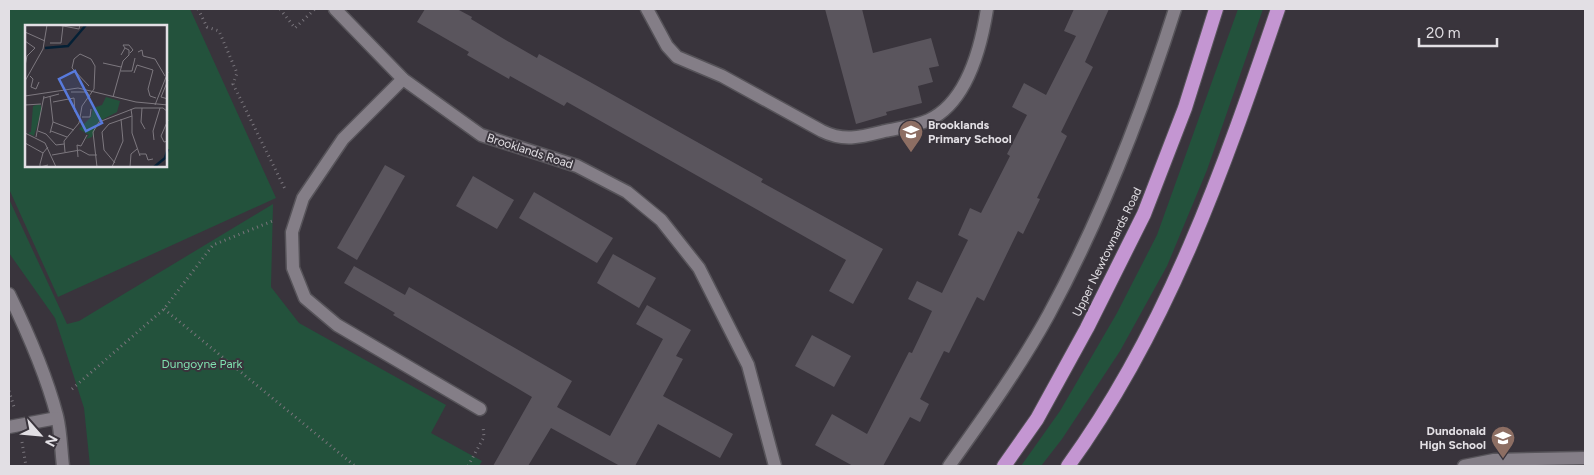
<svg xmlns="http://www.w3.org/2000/svg" width="1594" height="475" viewBox="0 0 1594 475" font-family="Figtree,sans-serif">
  <style>
    .green { fill: #23523c; fill-rule: evenodd }
    .building { fill: #5a555d }
    .lines { fill: none; stroke-linecap: round; stroke-linejoin: round }
    .service-casing { stroke: #565359; stroke-width: 15 }
    .minor-casing { stroke: #565359; stroke-width: 15 }
    .trunk-casing { stroke: #565359; stroke-width: 16 }
    .path { stroke: #78747b; stroke-width: 3; stroke-dasharray: 1 4; stroke-linecap: butt }
    .service { stroke: #847e87; stroke-width: 12 }
    .minor { stroke: #847e87; stroke-width: 12 }
    .trunk { stroke: #c496d2; stroke-width: 14 }
    .labels { text-anchor: middle; dominant-baseline: central; stroke-width: 4; stroke-linejoin: round; paint-order: stroke }
    .poi-label { font-size: 12px; font-weight: bold; fill: #e2dfe4; stroke: #39343c; text-anchor: start }
    .street-label { font-size: 12px; fill: #e2dfe4; stroke: #39343c }
    .park-label { font-size: 12px; fill: #7fe1af; stroke: #39343c }
    .inset-river { fill: none; stroke: #052035; stroke-width: 2.5 }
    .inset-road { fill: none; stroke: #7d787f; stroke-width: 1 }
    .view { fill: #587adc; fill-opacity: 0.15; stroke: #587adc; stroke-width: 2.5 }
    .inset-edge { fill: none; stroke: #e2dfe4; stroke-width: 2.5 }
  </style>
  <rect width="100%" height="100%" fill="#39343c"/>
  <!-- green -->
  <g class="green">
    <path d="M9 9H190L276 198 58 297 9 189ZM26 26H166V166H26Z"/>
    <path d="M1238 9H1263L1207 170 1167 266 1120 351 1062 439 1041 466H1021L1060 411 1117 313 1157 235Z"/>
    <path d="M9 199 67 324 79 321 273 204 271 287 299 323 446 405 431 433 482 461 479 466H90L84 408 55 318 9 253Z"/>
  </g>
  <!-- building -->
  <g class="building">
    <path d="M425 9H457L472 17 471 19 504 39 537 58 539 54 590 82 763 179 761 182 883 249 853 304 829 291 846 260 567 102 564 106 510 76 509 79 467 55 469 52 417 22Z"/>
    <path d="M825 9H862L873 53 931 38 939 66 929 68 933 82 918 86 922 103 886 112 887 115 856 124Z"/>
    <path d="M1074 9H1109L1085 62 1093 67 1061 132 1067 136 1037 198 1040 199 1023 234 1018 231 984 301 977 297 949 353 944 351 920 399 929 404 920 422 910 417 883 466H853L815 445 832 414 867 434 909 352 912 353 932 311 908 299 917 281 942 293 968 240 958 235 970 208 981 213 1010 156 1007 154 1027 115 1012 107 1024 83 1046 95 1076 36 1064 31Z"/>
    <path d="M385 165 405 176 357 260 337 248Z"/>
    <path d="M473 176 514 200 497 229 456 206Z"/>
    <path d="M534 192 613 238 597 263 519 218Z"/>
    <path d="M613 254 656 278 639 308 597 283Z"/>
    <path d="M354 266 405 295 409 287 572 381 557 407 610 436 663 339 636 324 647 305 691 330 676 356 683 359 663 396 733 434 720 458 658 424 635 466H620L551 428 528 466H493L532 397 393 315 395 313 344 283Z"/>
    <path d="M812 335 851 356 834 387 795 366Z"/>
  </g>
  <g class="lines">
    <defs>
      <g id="service">
        <path d="M647 9 667 46 677 57 722 76 822 131C844 142 861 137 885 131 899 128 916 126 929 120 967 102 981 47 987 9"/>
        <path d="M1464 466 1494 460 1585 458"/>
      </g>
      <g id="minor">
        <path d="M335 9 403 79 481 135 577 166 627 192 661 220 699 268 748 365 775 466"/>
        <path d="M403 79 343 139 303 198 292 232 293 268 305 298 337 325 480 409"/>
        <path d="M9 294C28 333 46 374 57 416 61 432 61 450 63 466"/>
        <path d="M9 427 57 418"/>
        <path d="M949 466C984 417 1020 367 1049 314 1101 218 1142 113 1175 9"/>
      </g>
      <g id="trunk">
        <path d="M1004 466 1037 419 1087 328 1144 214 1185 108 1216 9"/>
        <path d="M1068 466C1168 328 1224 168 1278 9"/>
      </g>
    </defs>
    <!-- service casing -->
    <use href="#service" class="service-casing"/>
    <!-- minor casing -->
    <use href="#minor" class="minor-casing"/>
    <!-- trunk casing -->
    <use href="#trunk" class="trunk-casing"/>
    <!-- path -->
    <g class="path">
      <path d="M198 9 207 27 219 31 237 73 233 84 286 191"/>
      <path d="M280 9 295 28 315 9"/>
      <path d="M164 309 355 466"/>
      <path d="M72 389 164 309 213 245 275 220"/>
      <path d="M9 391 14 407"/>
      <path d="M22 442 26 466"/>
      <path d="M468 466 484 437 483 426"/>
    </g>
    <!-- service -->
    <use href="#service" class="service"/>
    <!-- minor -->
    <use href="#minor" class="minor"/>
    <!-- trunk -->
    <use href="#trunk" class="trunk"/>
  </g>
  <!-- icons -->
  <defs>
    <symbol id="school-pin" viewBox="-11 -11 22 30"><path d="M0 17L-7.5 6A9.5 9.5 0 1 1 7.5 6Z" fill="#8d6e63" stroke="#39343c"/><path d="M0-5L7-2L0 1L-7-2ZM-4 1L0 2.5L4 1V4Q0 6-4 4Z" fill="#fff"/></symbol>
  </defs>
  <g fill-rule="evenodd">
    <use href="#school-pin" x="897" y="118" width="28" height="38"/>
    <use href="#school-pin" x="1489" y="424" width="28" height="38"/>
  </g>
  <g class="labels">
    <!-- poi labels -->
    <g class="poi-label">
      <text x="928" y="125">Brooklands<tspan x="928" dy="14">Primary School</tspan></text>
      <text x="1486" y="431" text-anchor="end">Dundonald<tspan x="1486" dy="14">High School</tspan></text>
    </g>
    <!-- street labels -->
    <g class="street-label">
      <text transform="translate(530 151) rotate(18)">Brooklands Road</text>
      <text transform="translate(1107 252) rotate(-64)">Upper Newtownards Road</text>
    </g>
    <!-- park labels -->
    <g class="park-label">
      <text x="202" y="364">Dungoyne Park</text>
    </g>
  </g>
  <!-- overview -->
  <g transform="translate(25 25)">
    <rect width="142" height="142" fill="#39343c"/>
    <path d="M81 72 95 76 92 87 73 97 67 112 61 114 64 110 54 104 66 92 68 83 77 80ZM15 79 17 84 9 111 3 108 6 107 8 81Z" fill="#23523c"/>
    <path class="inset-river" d="M20 23 43 21 61 0M129 142 140 133 143 124"/>
    <path class="inset-road" d="M33 0 54 4 55 0M0 7 20 16M0 16 10 23 2 31 0 41M25 18H36L38 1M100 23 98 20H104L108 25 105 28M113 27 117 25 118 31 130 34 140 51M78 38 96 42M96 46H107L110 33M109 48 112 40 128 45 123 64 125 71 131 73M5 51 8 54 6 62 11 64 14 57M143 55 136 72 143 74M0 56 18 24 22 0M46 67H62L65 72M0 71 53 63 111 77 143 80M88 72 98 36 104 30V25L100 23 96 30M19 73 34 69M28 77 49 73 50 87M0 80 16 79M130 80 143 47M117 83 116 97 120 104M107 91V108L115 131M57 92H65L66 84M143 95 136 111 139 117 143 116M28 97 49 105M13 106 21 109 31 120 39 119M26 106 42 112M0 108 20 118 31 142M25 108 28 97 25 71M11 112 19 71M129 115 128 106 135 83M0 118 18 128M40 127 39 116 54 98 57 81 69 64 70 41 66 34 55 29 49 34 47 43 64 61M115 129H121L123 135 128 134M27 130 55 125 64 130H72M53 132 52 120 56 121 62 110M90 138 79 125 77 107 84 99 107 91 106 84M23 140 15 142V139L18 128 23 122M72 142 68 107 74 97 110 83H138L143 87M87 142 98 116 96 94M105 142 106 129 112 124"/>
    <path class="view" d="M50 46 77 98 61 106 34 54Z"/>
    <rect width="142" height="142" class="inset-edge"/>
  </g>
  <!-- border -->
  <rect width="1594" height="475" fill="none" stroke="#e2dfe4" stroke-width="20"/>
  <!-- north arrow -->
  <g transform="translate(40 435) rotate(117)" stroke="#39343c" stroke-width="4" paint-order="stroke">
  <path d="M0-4L9 19L0 12L-9 19Z" fill="#e2dfe4"/>
  <text y="-8" font-size="14" font-weight="bold" text-anchor="middle" fill="#e2dfe4">N</text>
  </g>
  <!-- scale -->
  <path d="M1419 38v8h78v-8" fill="none" stroke="#e2dfe4" stroke-width="2.5"/>
  <text x="1426" y="38" font-size="15" fill="#e2dfe4" stroke="#39343c" stroke-width="4" paint-order="stroke">20 m</text>
</svg>
